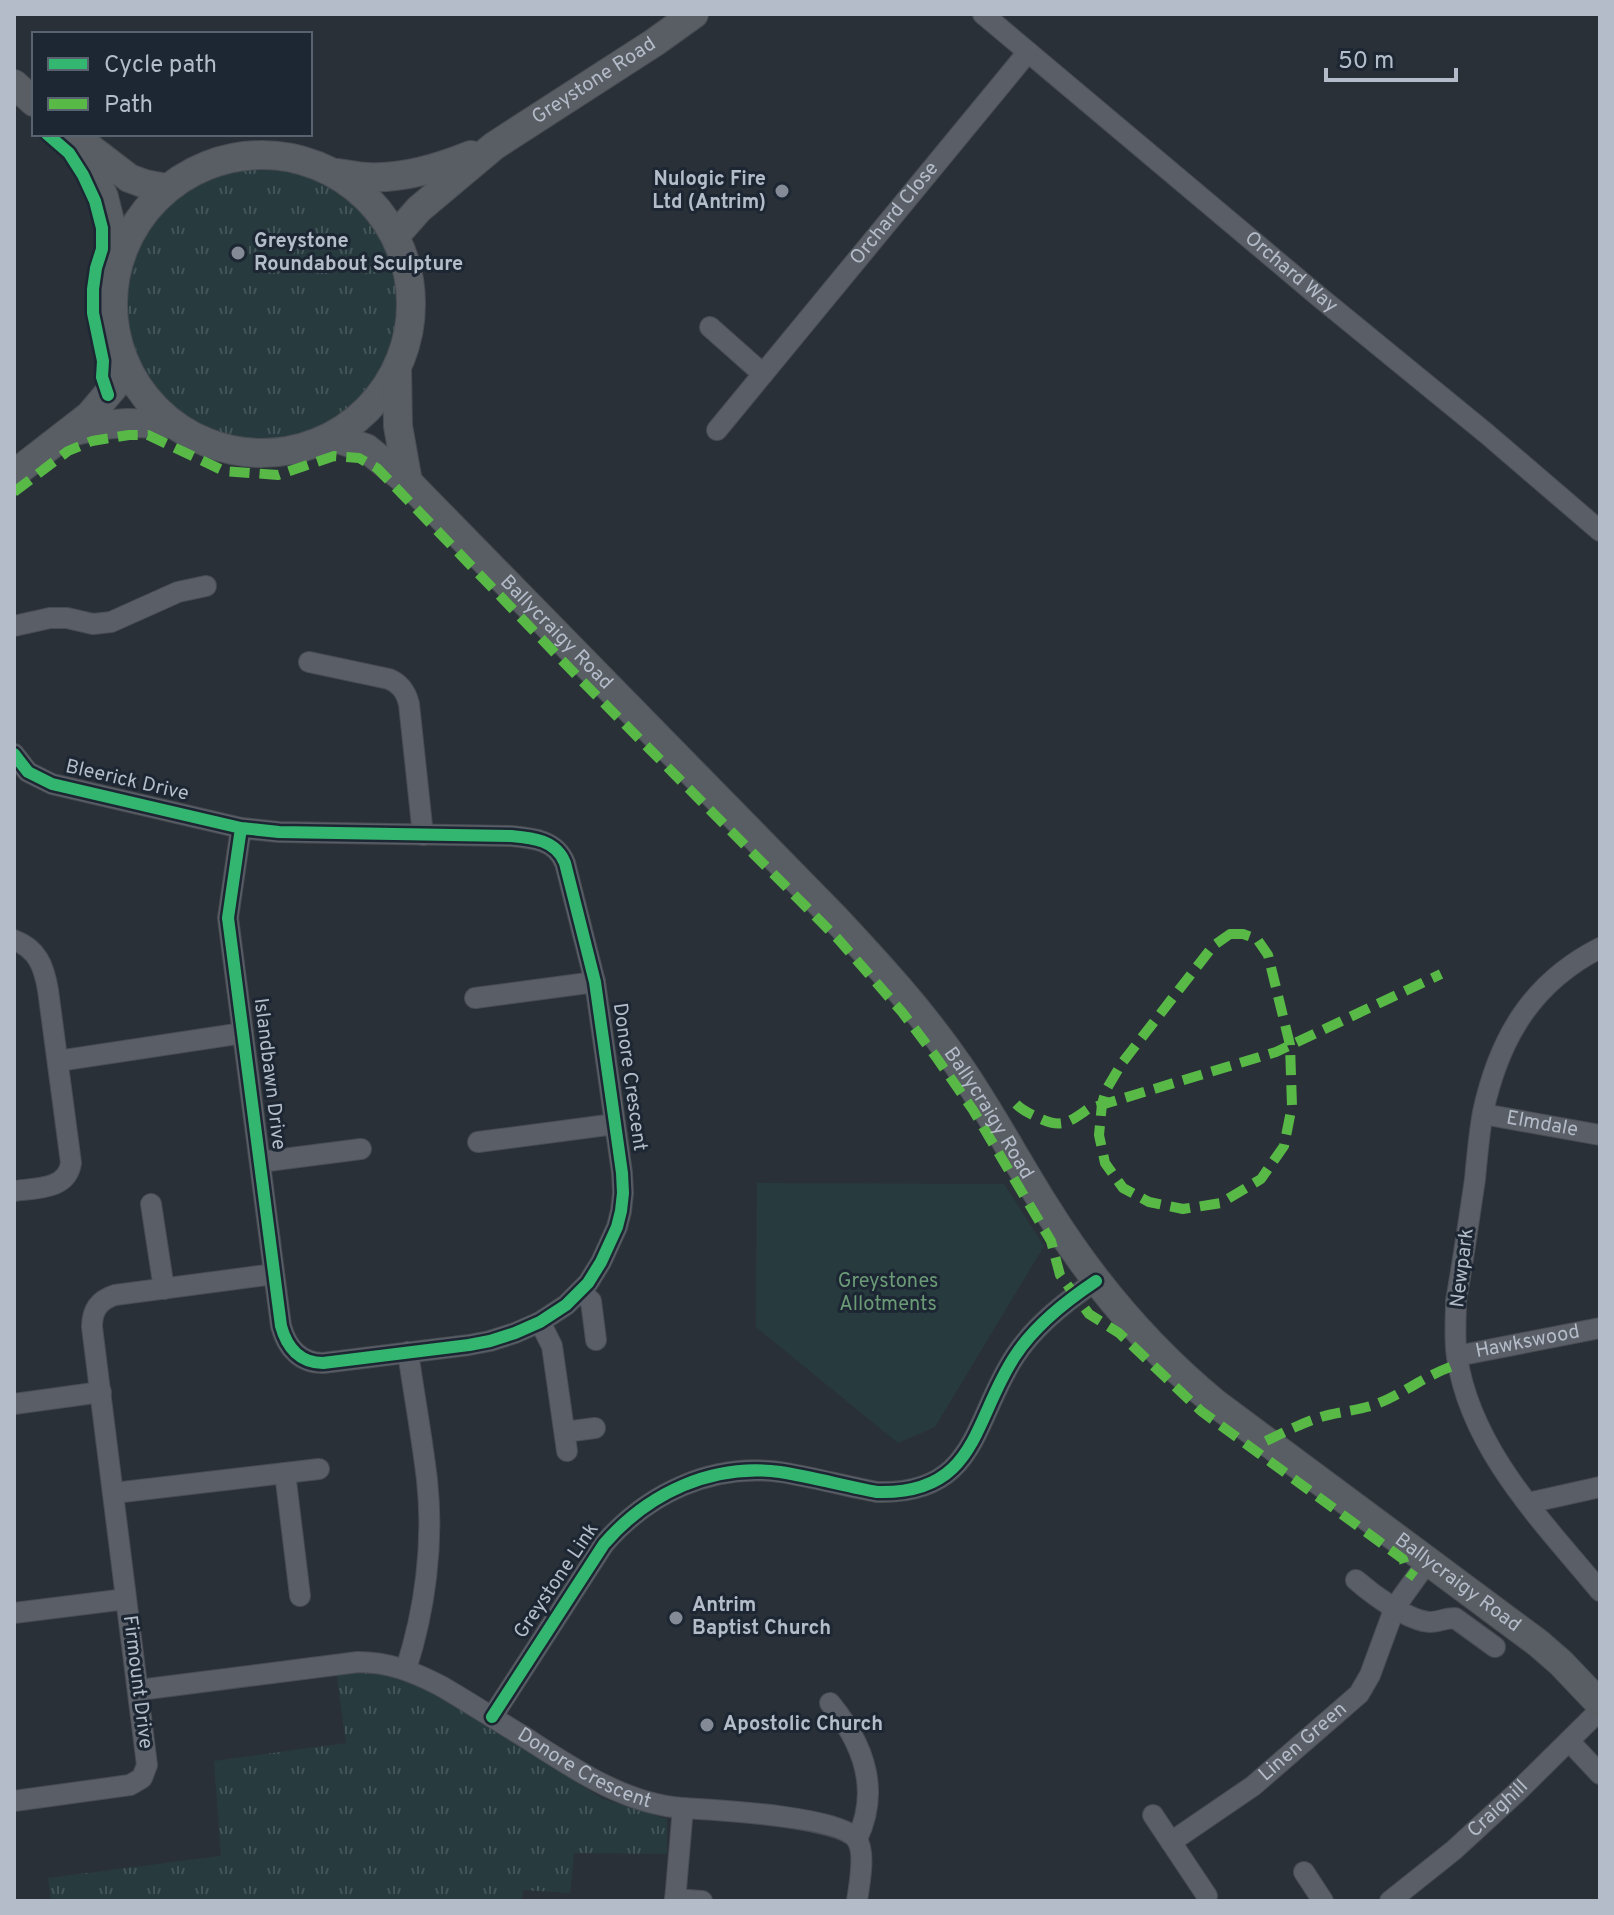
<svg xmlns="http://www.w3.org/2000/svg" width="1614" height="1915" viewBox="0 0 1614 1915" font-family="Overpass,sans-serif">
  <style>
    .grass { fill: url(#grass-tufts) }
    .garden { fill: #273a3e }
    .lines { fill: none; stroke-linecap: round; stroke-linejoin: round }
    .street-casing { stroke: #484c53; stroke-width: 22 }
    .secondary-casing { stroke: #484c53; stroke-width: 30 }
    .street { stroke: #5a5e66; stroke-width: 20 }
    .secondary { stroke: #595d64; stroke-width: 28 }
    .quiet { stroke: #58b947; stroke-width: 10; stroke-dasharray: 20 10; stroke-linecap: butt }
    .cycleway-casing { stroke: #1d2633; stroke-width: 17 }
    .cycleway { stroke: #33b770; stroke-width: 12 }
    .poi-dot { fill: #848b96; stroke: #1d2633; stroke-width: 3 }
    .labels { text-anchor: middle; dominant-baseline: central; stroke-width: 6; stroke-linejoin: round; paint-order: stroke }
    .street-label { font-size: 20px; fill: #b4bcc9; stroke: #1d2633 }
    .poi-label { font-size: 20px; font-weight: bold; fill: #b4bcc9; stroke: #1d2633; text-anchor: start }
    .park-label { font-size: 20px; fill: #6b9a76; stroke: #1d2633 }
  </style>
  <defs>
    <pattern id="grass-tufts" width="24" height="20" patternUnits="userSpaceOnUse" patternTransform="scale(2)"><rect width="24" height="20" fill="#273a3e"/><path d="M3 7l-1-3M5 7V3M7 7l1-3M15 17l-1-3M17 17v-4M19 17l1-3" fill="none" stroke="#445559"/></pattern>
  </defs>
  <rect width="100%" height="100%" fill="#2a3038"/>
  <!-- grass -->
  <g class="grass">
    <circle cx="261" cy="303" r="138"/>
    <path d="M360 1669 409 1678 603 1799 667 1819V1854L574 1853 570 1893 523 1890 522 1901H51L48 1878 221 1856 214 1761 346 1743 336 1670Z"/>
  </g>
  <!-- garden -->
  <path class="garden" d="M757 1183 1004 1184 1044 1246 935 1427 898 1443 756 1327Z"/>
  <g class="lines">
    <defs>
      <g id="street">
        <path id="s1" d="M983 14 1317 295 1487 434 1600 531"/>
        <path d="M710 327 763 374"/>
        <path id="s2" d="M717 430 1028 52"/>
        <path d="M14 626 50 618H67L93 624 111 622 178 592 206 586"/>
        <path d="M309 662 389 679C401 684 406 692 409 704L423 835"/>
        <path d="M14 754 28 772 52 784 241 828 279 832 511 836C533 838 556 840 565 863L595 982 622 1173 623 1193 621 1211 617 1227 601 1262 588 1283 566 1305 540 1322 515 1333 490 1341 469 1345 323 1363C300 1363 287 1348 281 1326L228 918 241 828"/>
        <path d="M14 940C38 949 44 967 48 990L71 1163C67 1190 36 1188 14 1191"/>
        <path d="M1600 948C1531 983 1499 1039 1483 1112 1479 1134 1477 1157 1475 1179 1469 1220 1463 1261 1456 1301 1456 1319 1454 1339 1457 1357 1471 1450 1543 1522 1600 1591"/>
        <path d="M475 998 595 982"/>
        <path d="M58 1061 243 1033"/>
        <path id="s3" d="M1483 1114 1600 1135"/>
        <path d="M478 1142 615 1124"/>
        <path d="M260 1162 361 1149"/>
        <path d="M151 1204 164 1289"/>
        <path d="M580 1292 591 1301 596 1340"/>
        <path d="M540 1322 552 1346 567 1451"/>
        <path id="s4" d="M1457 1356 1600 1328"/>
        <path d="M14 1404 101 1392"/>
        <path d="M565 1432 595 1428"/>
        <path d="M285 1473 300 1596"/>
        <path d="M114 1493 319 1469"/>
        <path d="M1528 1503 1600 1487"/>
        <path d="M1356 1580C1372 1594 1408 1621 1430 1622 1438 1622 1446 1618 1455 1618L1495 1647"/>
        <path d="M14 1613 126 1599"/>
        <path d="M406 1669C425 1610 434 1543 427 1480 422 1437 414 1395 408 1352"/>
        <path id="s5" d="M139 1690 358 1662C389 1662 414 1672 441 1686 470 1703 498 1721 526 1738 574 1769 625 1804 683 1808"/>
        <path d="M830 1703C863 1743 881 1789 857 1839"/>
        <path d="M492 1717 604 1544C648 1493 712 1463 780 1472 812 1477 845 1486 877 1492 978 1495 973 1419 1015 1356 1035 1325 1066 1301 1096 1281"/>
        <path d="M1569 1741 1600 1774"/>
        <path d="M14 1801 130 1785 142 1778 147 1765 92 1327C92 1310 99 1300 115 1295L274 1274"/>
        <path d="M1153 1815 1207 1896"/>
        <path id="s6" d="M1171 1842 1253 1786 1359 1694 1370 1675 1395 1607 1428 1561"/>
        <path d="M1304 1872 1323 1901"/>
        <path d="M675 1899 702 1901"/>
        <path d="M675 1901 683 1808C714 1810 842 1816 857 1840 866 1853 859 1886 857 1901"/>
        <path id="s7" d="M1390 1901 1454 1850 1516 1793 1600 1710"/>
      </g>
      <g id="secondary">
        <path d="M14 84 34 102"/>
        <path d="M78 139 104 197 119 258"/>
        <path d="M82 142 129 178 145 184 166 188"/>
        <circle cx="262" cy="304" r="149"/>
        <path d="M336 173C347 174 357 177 368 177 403 179 439 168 471 155"/>
        <path id="s8" d="M396 235 419 209 494 146 655 42 694 14"/>
        <path d="M397 369 398 426 408 482"/>
        <path d="M70 432 102 425 127 423 173 424"/>
        <path id="s9" d="M331 437 366 448 408 482 834 917C878 964 922 1012 959 1066 990 1111 1016 1160 1045 1206 1092 1282 1146 1346 1215 1403L1538 1643 1561 1663 1600 1704"/>
        <path d="M14 474 90 415 117 383 122 358"/>
      </g>
    </defs>
    <!-- street casing -->
    <use href="#street" class="street-casing"/>
    <!-- secondary casing -->
    <use href="#secondary" class="secondary-casing"/>
    <!-- street -->
    <use href="#street" class="street"/>
    <!-- secondary -->
    <use href="#secondary" class="secondary"/>
    <!-- quiet -->
    <g class="quiet">
      <path d="M14 492 68 451 92 441 129 435H148L224 471 278 475 334 456 359 458 377 468 579 678 838 939 902 1012 936 1057 973 1110 1051 1241 1060 1275 1089 1314 1119 1333 1201 1411 1403 1559 1407 1571 1415 1577"/>
      <path d="M1230 934H1243L1257 939 1268 955 1290 1045 1292 1106 1284 1146 1261 1179 1221 1203 1183 1209 1149 1202 1123 1188 1105 1163 1099 1135 1102 1104 1106 1090 1122 1063 1213 946Z"/>
      <path d="M1016 1104C1023 1111 1031 1114 1039 1118 1062 1129 1069 1122 1088 1109L1276 1052 1441 974"/>
      <path d="M1266 1441C1283 1433 1300 1424 1318 1418 1336 1412 1356 1411 1374 1405 1404 1394 1428 1373 1459 1364"/>
    </g>
    <defs>
      <g id="cycleway">
        <path d="M47 134 69 153 83 175 95 201 102 228V249L96 268 93 289V313L103 361 102 377 108 395"/>
        <path d="M14 754 28 772 52 784 241 828 279 832 511 836C533 838 556 840 565 863L595 982 622 1173 623 1193 621 1211 617 1227 601 1262 588 1283 566 1305 540 1322 515 1333 490 1341 469 1345 323 1363C300 1363 287 1348 281 1326L228 918 241 828"/>
        <path d="M492 1717 604 1544C648 1493 712 1463 780 1472 812 1477 845 1486 877 1492 978 1495 973 1419 1015 1356 1035 1325 1066 1301 1096 1281"/>
      </g>
    </defs>
    <!-- cycleway casing -->
    <use href="#cycleway" class="cycleway-casing"/>
    <!-- cycleway -->
    <use href="#cycleway" class="cycleway"/>
  </g>
  <!-- markers -->
  <g class="poi-dot">
    <circle cx="782" cy="191" r="8"/>
    <circle cx="238" cy="253" r="8"/>
    <circle cx="676" cy="1618" r="8"/>
    <circle cx="707" cy="1725" r="8"/>
  </g>
  <g class="labels">
    <!-- street labels -->
    <g class="street-label">
      <text stroke="none"><textPath href="#s8" startOffset="252">Greystone Road</textPath></text>
      <text stroke="none"><textPath href="#s2" startOffset="280">Orchard Close</textPath></text>
      <text stroke="none"><textPath href="#s1" startOffset="402">Orchard Way</textPath></text>
      <text stroke="none"><textPath href="#s9" startOffset="302">Ballycraigy Road</textPath></text>
      <text transform="translate(127 781) rotate(13)">Bleerick Drive</text>
      <text transform="translate(269 1074) rotate(83)">Islandbawn Drive</text>
      <text transform="translate(629 1077) rotate(82)">Donore Crescent</text>
      <text stroke="none"><textPath href="#s9" startOffset="950">Ballycraigy Road</textPath></text>
      <text stroke="none"><textPath href="#s3" startOffset="60">Elmdale</textPath></text>
      <text transform="translate(1463 1268) rotate(-83)">Newpark</text>
      <text stroke="none"><textPath href="#s4" startOffset="72">Hawkswood</textPath></text>
      <text transform="translate(557 1581) rotate(-56)">Greystone Link</text>
      <text stroke="none"><textPath href="#s9" startOffset="1622">Ballycraigy Road</textPath></text>
      <text transform="translate(137 1682) rotate(83)">Firmount Drive</text>
      <text stroke="none"><textPath href="#s6" startOffset="166">Linen Green</textPath></text>
      <text stroke="none"><textPath href="#s5" startOffset="474">Donore Crescent</textPath></text>
      <text stroke="none"><textPath href="#s7" startOffset="142">Craighill</textPath></text>
    </g>
    <!-- poi labels -->
    <g class="poi-label">
      <text x="766" y="180" text-anchor="end">Nulogic Fire<tspan x="766" dy="23">Ltd (Antrim)</tspan></text>
      <text x="254" y="242">Greystone<tspan x="254" dy="23">Roundabout Sculpture</tspan></text>
      <text x="692" y="1606">Antrim<tspan x="692" dy="23">Baptist Church</tspan></text>
      <text x="723" y="1725">Apostolic Church</text>
    </g>
    <!-- park labels -->
    <g class="park-label">
      <text x="888" y="1282">Greystones<tspan x="888" dy="23">Allotments</tspan></text>
    </g>
  </g>
  <!-- border -->
  <rect width="1614" height="1915" fill="none" stroke="#b4bcc9" stroke-width="32"/>
  <!-- legend -->
  <rect x="32" y="32" width="280" height="104" fill="#1d2633" stroke="#59626f" stroke-width="2"/>
  <rect x="48" y="58" width="40" height="12" fill="#33b770" stroke="#59626f" stroke-width="2"/>
  <text x="104" y="72" font-size="24" fill="#b4bcc9">Cycle path</text>
  <rect x="48" y="98" width="40" height="12" fill="#58b947" stroke="#59626f" stroke-width="2"/>
  <text x="104" y="112" font-size="24" fill="#b4bcc9">Path</text>
  <!-- scale -->
  <path d="M1326 68v12h130v-12" fill="none" stroke="#b4bcc9" stroke-width="4"/>
  <text x="1338" y="68" font-size="24" fill="#b4bcc9" stroke="#1d2633" stroke-width="6" paint-order="stroke">50 m</text>
</svg>
